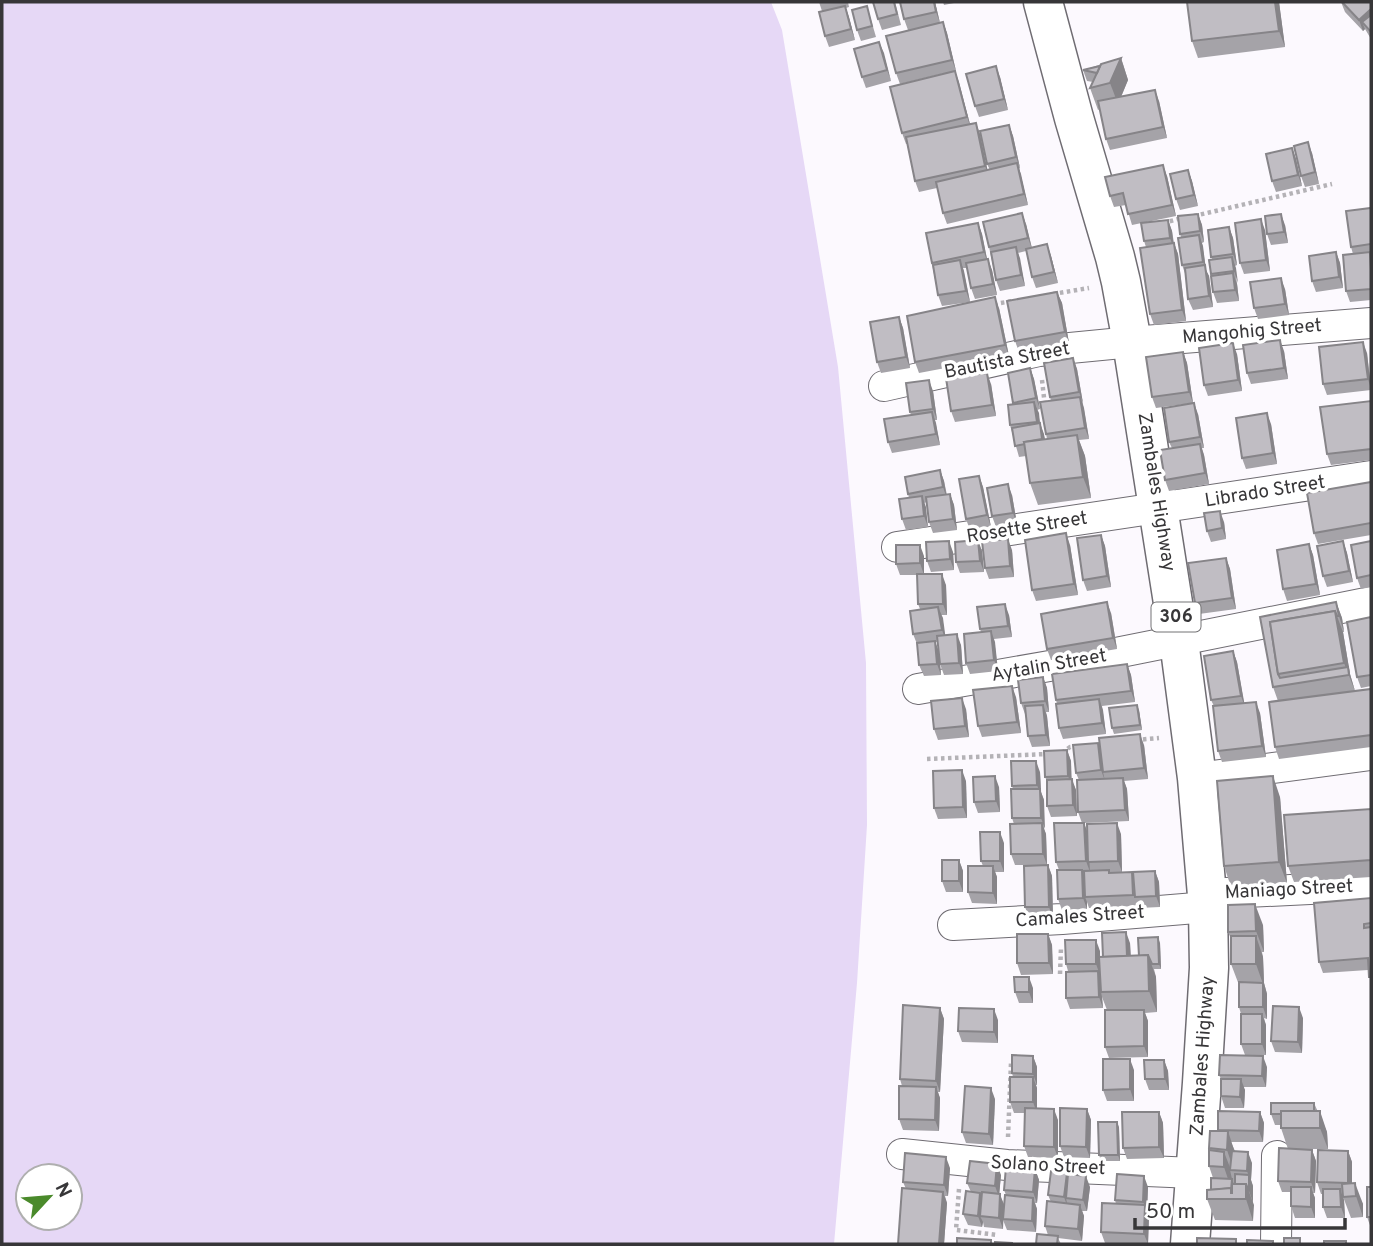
<svg xmlns="http://www.w3.org/2000/svg" width="1373" height="1246" viewBox="0 0 1373 1246" font-family="Overpass,sans-serif">
  <style>
    .water { fill: #e6d8f6; fill-rule: evenodd }
    .lines { fill: none; stroke-linecap: round; stroke-linejoin: round }
    .minor-casing { stroke: #6f6c72; stroke-width: 32 }
    .major-casing { stroke: #6f6c72; stroke-width: 41 }
    .path { stroke: #b4b2b6; stroke-width: 4.5; stroke-dasharray: 3.5 3.5; stroke-linecap: butt }
    .minor { stroke: #fff; stroke-width: 30 }
    .major { stroke: #fff; stroke-width: 38 }
    .wall { fill: #a5a3a8; fill-rule: evenodd }
    .shaded-wall { fill: #868488 }
    .building { fill: #c0bdc3; stroke: #868488; stroke-width: 2 }
    .labels { text-anchor: middle; dominant-baseline: central; stroke-width: 7; stroke-linejoin: round; paint-order: stroke }
    .shield { fill: #fff; stroke: #737274; stroke-width: 2 }
    .shield-label { font-size: 18px; font-weight: bold; fill: #373638 }
    .street-label { font-size: 19px; fill: #373638; stroke: #fff }
  </style>
  <rect width="100%" height="100%" fill="#fcf9fe"/>
  <!-- water -->
  <path class="water" d="M2 2H771L782 30 838 367 866 663 867 825 857 983 834 1244H2ZM28 1176H70V1218H28Z"/>
  <g class="lines">
    <defs>
      <g id="minor">
        <path d="M884 386 1039 351 1132 342 1371 323"/>
        <path d="M897 547 1371 476"/>
        <path d="M918 689 1061 664 1371 602"/>
        <path d="M1197 778 1371 755"/>
        <path d="M1206 894 1371 886"/>
        <path d="M953 925 1062 919 1208 907"/>
        <path d="M902 1154 1007 1165 1194 1173"/>
        <path d="M1276 1244 1277 1156"/>
      </g>
      <path id="major" d="M1043 2 1074 118 1115 257 1121 282 1132 342 1179 641 1197 778 1208 907 1209 968 1202 1083 1190 1244"/>
    </defs>
    <!-- minor casing -->
    <use href="#minor" class="minor-casing"/>
    <!-- major casing -->
    <use href="#major" class="major-casing"/>
    <!-- path -->
    <g class="path">
      <path d="M1194 216 1332 184"/>
      <path d="M1163 223 1182 218"/>
      <path d="M1053 294 1089 288"/>
      <path d="M994 304 1013 301"/>
      <path d="M1042 380 1045 406"/>
      <path d="M1136 740 1159 738"/>
      <path d="M1062 753 1070 747 1079 746"/>
      <path d="M927 759 1047 754"/>
      <path d="M1060 974 1061 948"/>
      <path d="M1008 1137 1011 1063"/>
      <path d="M959 1189 956 1230 998 1235"/>
    </g>
    <!-- minor -->
    <use href="#minor" class="minor"/>
    <!-- major -->
    <use href="#major" class="major"/>
  </g>
  <!-- wall -->
  <g class="wall">
    <path d="M819 2H848L849 7 846 8 855 40 829 47 825 36 822 11Z"/>
    <path d="M895 2 901 25 882 30 878 19Z"/>
    <path d="M935 2 940 23 943 22 947 33 956 71H955L970 124 980 134 987 170H990L987 164 1009 125 1013 136 1020 168 1019 169 1028 205 947 224 943 213 937 188 919 192 915 181 907 144H906L902 133 945 73 900 84 896 73 908 30 904 19Z"/>
    <path d="M943 2H959L944 5Z"/>
    <path d="M1187 2H1279L1285 47 1198 58 1192 41Z"/>
    <path d="M1341 2H1371V39L1365 29 1363 31 1345 12Z"/>
    <path d="M867 6 876 37 861 41 857 30Z"/>
    <path d="M879 42 891 81 866 88 862 77Z"/>
    <path d="M1121 58 1128 80 1121 97 1159 101 1167 138 1110 150 1106 139 1100 109 1098 110 1090 88 1093 82 1087 81 1083 70Z"/>
    <path d="M1000 77 1008 110 979 117 975 106Z"/>
    <path d="M1292 148 1296 159 1302 186 1276 192 1272 181Z"/>
    <path d="M1312 153 1319 184 1305 187 1301 176Z"/>
    <path d="M1188 170 1192 181 1198 206 1180 210 1176 199Z"/>
    <path d="M1167 176 1176 216 1132 225 1126 205 1114 207 1110 196Z"/>
    <path d="M1371 208V300L1350 302 1346 291 1353 254 1351 247Z"/>
    <path d="M1198 214 1202 225 1204 242 1202 243 1206 270 1209 276 1213 307 1193 310 1188 299 1186 276 1182 265 1181 237 1180 234Z"/>
    <path d="M1168 220 1172 231 1174 243 1178 254 1186 321 1154 325 1150 314 1146 247 1144 241Z"/>
    <path d="M978 223 982 234 987 259 992 270 997 295 975 299 971 288 967 268H963L970 302 942 306 938 295 926 233Z"/>
    <path d="M1026 224 1032 248 1047 244 1051 256 1058 283 1036 288 1032 277 1026 251 1018 253 1025 286 1000 291 996 280 989 247Z"/>
    <path d="M1285 225 1288 243 1271 245 1267 234Z"/>
    <path d="M1229 227 1233 238 1237 265 1235 266 1239 301 1217 303 1213 292 1209 260 1212 259 1211 257Z"/>
    <path d="M1265 230 1270 271 1244 274 1240 263Z"/>
    <path d="M1336 252 1340 263 1343 288 1316 292 1312 281Z"/>
    <path d="M1285 289 1289 315 1258 319 1254 308Z"/>
    <path d="M1057 292 1062 303 1069 343 1019 352 1015 341Z"/>
    <path d="M999 308 1009 356 919 373 915 362Z"/>
    <path d="M899 317 903 328 910 368 881 373 877 362Z"/>
    <path d="M1284 351 1288 379 1251 384 1247 373Z"/>
    <path d="M1183 352 1187 363 1193 403 1156 408 1152 397Z"/>
    <path d="M1367 353 1371 390 1327 395 1323 384Z"/>
    <path d="M1237 354 1242 391 1208 396 1204 385Z"/>
    <path d="M1073 358 1077 369 1089 439 1079 440 1085 456 1091 498 1038 505 1030 483 1026 456 1019 457 1010 425 1014 405 1008 373 1030 368 1034 379 1040 409 1037 410 1040 423 1045 439H1047L1046 434 1051 401 1050 397Z"/>
    <path d="M991 384 996 416 955 422 951 411Z"/>
    <path d="M933 391 937 420H935L940 445 892 453 888 442 911 415 910 412Z"/>
    <path d="M1371 401V460L1331 465 1327 454Z"/>
    <path d="M1198 414 1204 448H1202L1204 455 1209 484 1169 491 1165 480 1172 448 1169 442Z"/>
    <path d="M1271 424 1277 464 1246 469 1242 458Z"/>
    <path d="M940 470 944 481 947 495 950 494 954 505 957 530 933 533 929 522 927 502 924 503 928 527 906 530 902 519 909 498 908 494Z"/>
    <path d="M979 476 983 487 991 527 970 530 966 519Z"/>
    <path d="M1371 482V535L1318 544 1314 533Z"/>
    <path d="M1012 495 1017 524 996 527 992 516Z"/>
    <path d="M1224 522 1226 539 1211 542 1207 531Z"/>
    <path d="M1101 535 1105 546 1111 587 1087 591 1083 580Z"/>
    <path d="M1343 541 1347 553 1353 582 1327 587 1323 576Z"/>
    <path d="M1371 541V587L1361 589 1357 578Z"/>
    <path d="M1309 544 1313 555 1320 595 1287 601 1283 589Z"/>
    <path d="M1070 545 1078 595 1036 601 1032 590Z"/>
    <path d="M1012 550 1014 577 989 579 985 568Z"/>
    <path d="M982 551 984 572 960 573 956 562Z"/>
    <path d="M953 552 954 570 931 572 927 561Z"/>
    <path d="M924 556V574L946 585 947 615H941L945 635 961 645 963 674 944 675 940 664 941 675 924 676 919 665 917 644 913 634 920 609 918 604 917 575H900L896 564ZM935 642H938L939 652Z"/>
    <path d="M1226 558 1230 569 1236 609 1199 614 1195 603Z"/>
    <path d="M1336 602 1342 618 1344 632H1343L1350 674 1355 691 1371 689V747L1279 759 1275 747 1278 701 1273 687 1260 617Z"/>
    <path d="M1111 613 1117 649 1051 660 1047 649Z"/>
    <path d="M1009 615 1012 637 994 639 998 671 970 674 966 663 981 632 980 629Z"/>
    <path d="M1371 617V686L1361 688 1357 677Z"/>
    <path d="M1233 651 1237 662 1244 703 1260 713 1266 757 1222 762 1218 751 1214 706 1211 700Z"/>
    <path d="M1127 664 1131 675 1135 702 1102 706 1106 734 1063 739 1059 728 1057 704 1056 700Z"/>
    <path d="M1043 677 1047 688 1049 712H1046L1047 716 1050 746 1032 747 1028 736 1026 714H1025L1021 703Z"/>
    <path d="M1016 697 1021 733 982 737 978 726Z"/>
    <path d="M966 709 969 737 938 740 934 729Z"/>
    <path d="M1139 710 1142 730 1114 734 1112 728Z"/>
    <path d="M1098 743 1100 748 1144 745 1148 779 1124 781 1127 789 1129 821 1084 823 1087 831 1121 834 1122 872 1134 877 1155 871 1159 882 1160 907 1139 908 1137 904V906L1089 908 1087 902V909L1062 910 1058 899 1059 870 1056 862 1082 823 1078 812 1079 780 1076 773Z"/>
    <path d="M1067 750 1071 761V779L1076 790 1077 816 1051 817 1047 806V781L1045 777Z"/>
    <path d="M1040 772 1041 792 1044 800V829L1046 834 1047 865H1015L1011 854 1014 824 1012 818 1013 789 1012 786Z"/>
    <path d="M966 781 967 818 938 819 934 808Z"/>
    <path d="M999 787 1000 812 978 813 974 802Z"/>
    <path d="M1280 797 1287 883 1231 887 1224 866Z"/>
    <path d="M1371 809V877L1294 882 1288 866Z"/>
    <path d="M1004 843V872H995L997 877V904L972 903 968 892 983 866 981 861Z"/>
    <path d="M959 860 963 871V892H946L942 881Z"/>
    <path d="M1048 865 1052 876 1053 918H1029L1025 907Z"/>
    <path d="M1371 898V977L1368 970 1323 973 1319 962Z"/>
    <path d="M1263 925 1264 952H1262L1263 957 1264 983 1267 994V1019L1264 1018 1266 1025V1055H1245L1241 1044V1014L1239 1007V985L1231 964V939L1228 932Z"/>
    <path d="M1048 934 1052 945 1053 974 1021 975 1017 963Z"/>
    <path d="M1130 943 1131 956H1139L1160 943 1161 969H1154L1156 977 1157 1012 1145 1013 1148 1021V1057L1109 1058 1105 1047 1107 1010 1102 997 1103 1008 1070 1009 1066 998 1068 971 1066 964 1100 951V957H1103Z"/>
    <path d="M1033 988V1003H1019L1015 992Z"/>
    <path d="M940 1008 944 1019 940 1092H938L940 1098 939 1131 903 1130 899 1119 902 1086 900 1079Z"/>
    <path d="M1303 1018 1302 1053 1275 1052 1271 1041Z"/>
    <path d="M998 1020V1043L962 1042 958 1031Z"/>
    <path d="M1033 1056 1037 1067V1085H1036L1037 1088V1109L1058 1120V1158L1028 1157 1024 1146 1025 1113H1014L1010 1102 1013 1077 1012 1073Z"/>
    <path d="M1164 1060 1168 1071 1169 1090H1149L1145 1079Z"/>
    <path d="M1267 1067 1266 1087H1243L1245 1090 1244 1108H1225L1221 1096V1079L1219 1075Z"/>
    <path d="M1134 1070V1101H1107L1103 1090Z"/>
    <path d="M995 1099 993 1145 966 1143 962 1132Z"/>
    <path d="M1314 1103 1327 1132 1328 1149H1303L1312 1150 1316 1161 1315 1193H1313L1315 1198V1218H1295L1291 1206V1192H1282L1278 1181 1288 1149 1281 1128V1125H1275L1271 1114Z"/>
    <path d="M1087 1109 1091 1120 1090 1158 1064 1157 1060 1146Z"/>
    <path d="M1159 1112 1163 1123 1164 1158 1127 1159 1123 1148Z"/>
    <path d="M1260 1112 1264 1123 1263 1142H1231L1235 1151 1252 1163 1251 1180 1253 1186V1221L1215 1220 1207 1199 1211 1190 1213 1178 1209 1166V1148L1218 1131Z"/>
    <path d="M1119 1127 1120 1161H1101L1099 1155Z"/>
    <path d="M1348 1151 1352 1162V1183L1363 1204V1217L1351 1218 1342 1194 1344 1200 1345 1218H1327L1323 1207V1194H1321L1317 1182Z"/>
    <path d="M950 1168 948 1196H945L947 1203 944 1244H898L906 1189 903 1182Z"/>
    <path d="M1035 1169 1039 1180 1037 1203H1035L1037 1209 1036 1232 1007 1230 1003 1220V1229L984 1227 983 1222 982 1227 968 1225 963 1214 971 1192 967 1183 1001 1175 999 1194 1004 1204 1006 1195 1004 1190Z"/>
    <path d="M1067 1173 1068 1177 1090 1187 1087 1211H1082L1084 1216 1082 1241 1058 1238 1061 1244H1036L1048 1235 1045 1226 1051 1202 1048 1195Z"/>
    <path d="M1148 1187 1147 1211 1149 1216 1148 1244 1105 1243 1101 1232 1116 1204 1115 1200Z"/>
    <path d="M1371 1187V1228L1367 1217Z"/>
  </g>
  <!-- shaded-wall -->
  <g class="shaded-wall">
    <path d="M934 2H935L940 23 936 12Z"/>
    <path d="M1275 2H1279L1285 47 1279 31Z"/>
    <path d="M845 6 849 17 855 40 851 29Z"/>
    <path d="M1371 9V24L1362 22 1365 29 1363 31 1359 20Z"/>
    <path d="M943 22 947 33 956 71 952 60Z"/>
    <path d="M879 42 884 53 891 81 887 70Z"/>
    <path d="M1121 58 1128 80 1118 104 1110 83Z"/>
    <path d="M996 66 1000 77 1008 110 1004 99Z"/>
    <path d="M955 71 959 82 971 128 967 117Z"/>
    <path d="M1155 90 1159 101 1167 138 1163 127Z"/>
    <path d="M976 123 980 134 989 177 985 166Z"/>
    <path d="M1009 125 1013 136 1020 168 1016 157Z"/>
    <path d="M1308 142 1312 153 1319 184 1315 172Z"/>
    <path d="M1292 148 1296 159 1302 186 1298 175Z"/>
    <path d="M1017 163 1021 174 1028 205 1024 194Z"/>
    <path d="M1163 165 1167 176 1176 216 1172 205Z"/>
    <path d="M1188 170 1192 181 1198 206 1194 195Z"/>
    <path d="M1022 213 1026 224 1032 249 1028 238Z"/>
    <path d="M1198 214 1202 225 1204 242 1200 231Z"/>
    <path d="M1281 214 1285 225 1288 243 1284 232Z"/>
    <path d="M1261 219 1265 230 1270 271 1266 260Z"/>
    <path d="M1168 220 1172 231 1174 249 1170 238Z"/>
    <path d="M978 223 982 234 988 264 984 252Z"/>
    <path d="M1229 227 1233 238 1237 265 1233 254Z"/>
    <path d="M1199 235 1203 246 1206 270 1209 276 1213 307 1209 296Z"/>
    <path d="M1174 243 1178 254 1186 321 1182 310Z"/>
    <path d="M1047 244 1051 256 1058 283 1054 272Z"/>
    <path d="M1016 247 1020 258 1025 286 1021 275Z"/>
    <path d="M1336 252 1340 263 1343 288 1339 277Z"/>
    <path d="M1232 257 1236 268 1238 283 1234 271Z"/>
    <path d="M988 259 992 270 997 295 993 284Z"/>
    <path d="M960 260 964 271 970 302 966 291Z"/>
    <path d="M1233 273 1237 284 1239 301 1235 290Z"/>
    <path d="M1281 278 1285 289 1289 315 1285 304Z"/>
    <path d="M1057 292 1062 303 1069 343 1065 332Z"/>
    <path d="M995 297 999 308 1009 356 1005 345Z"/>
    <path d="M899 317 903 328 910 368 906 357Z"/>
    <path d="M1280 340 1284 351 1288 379 1284 368Z"/>
    <path d="M1363 342 1367 353 1371 389 1368 379Z"/>
    <path d="M1233 343 1237 354 1242 391 1238 380Z"/>
    <path d="M1183 352 1187 363 1193 403 1189 392Z"/>
    <path d="M1073 358 1077 369 1083 403 1079 392Z"/>
    <path d="M1030 368 1034 379 1040 409 1036 398Z"/>
    <path d="M987 373 991 384 996 416 992 405Z"/>
    <path d="M929 380 933 391 937 420 933 409Z"/>
    <path d="M1080 397 1084 408 1089 439 1085 428Z"/>
    <path d="M1034 402 1039 413 1041 433 1037 422Z"/>
    <path d="M1194 403 1198 414 1204 448 1200 437Z"/>
    <path d="M932 412 936 423 940 445 936 434Z"/>
    <path d="M1267 413 1271 424 1277 464 1273 453Z"/>
    <path d="M1040 423 1044 434 1047 453 1043 441Z"/>
    <path d="M1077 435 1085 456 1091 498 1083 477Z"/>
    <path d="M1200 444 1204 455 1209 484 1205 473Z"/>
    <path d="M940 470 944 481 947 499 943 487Z"/>
    <path d="M979 476 983 487 991 527 987 515Z"/>
    <path d="M1008 484 1012 495 1017 524 1013 513Z"/>
    <path d="M950 494 954 505 957 530 953 519Z"/>
    <path d="M922 496 926 507 928 527 924 516Z"/>
    <path d="M1220 511 1224 522 1226 539 1222 528Z"/>
    <path d="M1066 533 1070 545 1078 595 1074 584Z"/>
    <path d="M1101 535 1105 546 1111 587 1107 576Z"/>
    <path d="M1008 539 1012 550 1014 577 1010 566Z"/>
    <path d="M978 540 982 551 984 572 980 561Z"/>
    <path d="M949 541 953 552 954 570 950 559Z"/>
    <path d="M1343 541 1347 553 1353 582 1349 571Z"/>
    <path d="M1309 544 1313 555 1320 595 1316 584Z"/>
    <path d="M920 545 924 556V575L920 563Z"/>
    <path d="M1226 558 1230 569 1236 609 1232 598Z"/>
    <path d="M942 574 946 585 947 615 943 604Z"/>
    <path d="M1107 602 1111 613 1117 649 1113 638Z"/>
    <path d="M1336 602 1342 618 1344 632 1339 616Z"/>
    <path d="M1005 604 1009 615 1012 637 1008 626Z"/>
    <path d="M938 607 943 618 946 641 942 630Z"/>
    <path d="M1335 611 1343 632 1350 674 1355 691 1344 663Z"/>
    <path d="M991 631 995 642 998 671 994 660Z"/>
    <path d="M957 634 961 645 963 674 959 663Z"/>
    <path d="M935 641 939 652 941 675 937 664Z"/>
    <path d="M1233 651 1237 662 1245 707 1241 696Z"/>
    <path d="M1127 664 1131 675 1135 702 1131 691Z"/>
    <path d="M1043 677 1047 688 1049 712 1045 701Z"/>
    <path d="M1012 686 1016 697 1021 733 1017 722Z"/>
    <path d="M962 698 966 709 969 737 965 726Z"/>
    <path d="M1099 699 1103 710 1106 734 1102 723Z"/>
    <path d="M1256 702 1260 713 1266 757 1262 746Z"/>
    <path d="M1043 705 1047 716 1050 746 1046 735Z"/>
    <path d="M1137 705 1139 710 1142 730 1140 725Z"/>
    <path d="M1140 734 1144 745 1148 779 1144 768Z"/>
    <path d="M1098 743 1102 754 1103 772 1105 781 1101 770Z"/>
    <path d="M1067 750 1071 761 1072 787 1068 776Z"/>
    <path d="M1036 761 1040 772 1041 792 1044 800 1045 829 1041 818 1040 793 1037 785Z"/>
    <path d="M962 770 966 781 967 818 963 807Z"/>
    <path d="M995 776 999 787 1000 812 996 801Z"/>
    <path d="M1273 776 1280 797 1287 883 1279 862Z"/>
    <path d="M1123 778 1127 789 1129 821 1125 810Z"/>
    <path d="M1072 779 1076 790 1077 816 1073 805Z"/>
    <path d="M1042 823 1046 834 1047 865 1043 854Z"/>
    <path d="M1084 823 1088 834 1090 872 1086 861Z"/>
    <path d="M1117 823 1121 834 1122 872 1118 861Z"/>
    <path d="M1000 832 1004 843V872L1000 861Z"/>
    <path d="M959 860 963 871V892L959 881Z"/>
    <path d="M1048 865 1052 876 1053 918 1049 907Z"/>
    <path d="M993 866 997 877V904L993 893Z"/>
    <path d="M1082 870 1086 881 1085 897 1087 902V909L1083 898Z"/>
    <path d="M1155 871 1159 882 1160 907 1156 896Z"/>
    <path d="M1255 904 1263 925 1264 952 1256 931Z"/>
    <path d="M1126 932 1130 943 1131 971 1127 960Z"/>
    <path d="M1048 934 1052 945 1053 974 1049 963Z"/>
    <path d="M1256 936 1263 957 1264 983 1267 994V1019L1263 1007V984L1256 964Z"/>
    <path d="M1158 937 1160 943 1161 969 1159 964Z"/>
    <path d="M1096 940 1100 951V975L1096 964Z"/>
    <path d="M1148 955 1156 977 1157 1012 1149 991Z"/>
    <path d="M1098 971 1102 982 1101 992 1102 997 1103 1008 1099 997Z"/>
    <path d="M1029 977 1033 988V1003L1029 992Z"/>
    <path d="M1299 1007 1303 1018 1302 1053 1298 1042Z"/>
    <path d="M940 1008 944 1019 940 1092 936 1081Z"/>
    <path d="M994 1009 998 1020V1043L994 1032Z"/>
    <path d="M1144 1010 1148 1021V1057L1144 1046Z"/>
    <path d="M1262 1014 1266 1025V1055L1262 1044Z"/>
    <path d="M1033 1056 1037 1067V1085L1033 1074Z"/>
    <path d="M1263 1056 1267 1067 1266 1087 1262 1076Z"/>
    <path d="M1130 1059 1134 1070V1101L1130 1089Z"/>
    <path d="M1164 1060 1168 1071 1169 1090 1165 1079Z"/>
    <path d="M1033 1077 1037 1088V1113L1033 1102Z"/>
    <path d="M1241 1079 1245 1090 1244 1108 1240 1097Z"/>
    <path d="M936 1087 940 1098 939 1131 935 1120Z"/>
    <path d="M991 1088 995 1099 993 1145 989 1134Z"/>
    <path d="M1054 1109 1058 1120V1158L1054 1147Z"/>
    <path d="M1087 1109 1091 1120 1090 1158 1086 1147Z"/>
    <path d="M1320 1111 1327 1132 1328 1149 1320 1128Z"/>
    <path d="M1159 1112 1163 1123 1164 1158 1159 1147Z"/>
    <path d="M1260 1112 1264 1123 1263 1142 1259 1131Z"/>
    <path d="M1117 1122 1119 1127 1120 1161 1118 1155Z"/>
    <path d="M1228 1131 1235 1153 1234 1171 1227 1150Z"/>
    <path d="M1312 1150 1316 1161 1315 1193 1311 1182Z"/>
    <path d="M1348 1151 1352 1162V1194L1348 1183Z"/>
    <path d="M1224 1152 1231 1170H1230L1232 1179 1236 1190 1231 1188 1224 1167Z"/>
    <path d="M1248 1152 1252 1163 1251 1180 1253 1186V1202L1249 1191V1177L1247 1171Z"/>
    <path d="M946 1157 950 1168 948 1196 944 1185Z"/>
    <path d="M997 1164 1001 1175 999 1197 995 1186Z"/>
    <path d="M1035 1169 1039 1180 1037 1203 1033 1192Z"/>
    <path d="M1067 1173 1071 1184 1066 1198 1068 1208 1064 1197Z"/>
    <path d="M1086 1176 1090 1187 1087 1211 1083 1200Z"/>
    <path d="M1144 1176 1148 1187 1147 1211 1149 1216 1148 1244 1144 1234 1145 1206 1143 1202Z"/>
    <path d="M1355 1183 1363 1204V1217L1356 1196Z"/>
    <path d="M1246 1184 1254 1205 1253 1221 1246 1199Z"/>
    <path d="M1311 1187 1315 1198V1218L1311 1207Z"/>
    <path d="M1340 1189 1344 1200 1345 1218 1341 1207Z"/>
    <path d="M943 1192 947 1203 944 1244H939Z"/>
    <path d="M980 1193 984 1204 980 1216 983 1222 982 1227 978 1216Z"/>
    <path d="M1000 1194 1004 1205 1003 1229 999 1218Z"/>
    <path d="M1033 1198 1037 1209 1036 1232 1032 1221Z"/>
    <path d="M1080 1205 1084 1216 1082 1241 1078 1229Z"/>
  </g>
  <!-- building -->
  <g class="building">
    <path d="M873 2H894L897 14 878 19Z"/>
    <path d="M900 2H934L936 12 904 19Z"/>
    <path d="M1187 2H1275L1279 31 1192 41Z"/>
    <path d="M1342 2H1371V9L1359 20Z"/>
    <path d="M845 6 851 29 825 36 819 12Z"/>
    <path d="M867 6 872 26 857 30 852 10Z"/>
    <path d="M1371 15V32L1362 22Z"/>
    <path d="M943 22 952 60 896 73 886 36Z"/>
    <path d="M879 42 887 70 862 77 854 49Z"/>
    <path d="M1121 58 1110 83 1090 88 1101 64Z"/>
    <path d="M996 66 1004 99 975 106 966 74Z"/>
    <path d="M1100 66 1097 73 1083 70Z"/>
    <path d="M955 71 967 117 902 133 890 87Z"/>
    <path d="M1155 90 1163 127 1106 139 1098 101Z"/>
    <path d="M976 123 985 166 915 181 906 137Z"/>
    <path d="M1009 125 1016 157 987 164 980 131Z"/>
    <path d="M1308 142 1315 172 1301 176 1294 146Z"/>
    <path d="M1292 148 1298 175 1272 181 1266 154Z"/>
    <path d="M1017 163 1024 194 943 213 936 182Z"/>
    <path d="M1163 165 1172 205 1128 214 1123 193 1110 196 1105 177Z"/>
    <path d="M1188 170 1194 195 1176 199 1170 174Z"/>
    <path d="M1371 208V244L1351 247 1346 211Z"/>
    <path d="M1022 213 1028 238 989 247 983 222Z"/>
    <path d="M1198 214 1200 231 1180 234 1178 216Z"/>
    <path d="M1281 214 1284 232 1267 234 1265 216Z"/>
    <path d="M1261 219 1266 260 1240 263 1235 223Z"/>
    <path d="M1168 220 1170 238 1144 241 1141 223Z"/>
    <path d="M978 223 984 252 932 263 926 233Z"/>
    <path d="M1229 227 1233 254 1211 257 1208 230Z"/>
    <path d="M1199 235 1203 262 1182 265 1178 238Z"/>
    <path d="M1174 243 1182 310 1150 314 1140 248Z"/>
    <path d="M1047 244 1054 272 1032 277 1026 249Z"/>
    <path d="M1016 247 1021 275 996 280 991 252Z"/>
    <path d="M1336 252 1339 277 1312 281 1309 256Z"/>
    <path d="M1370 252 1371 269V289L1346 291 1343 255Z"/>
    <path d="M1232 257 1234 271 1211 274 1209 260Z"/>
    <path d="M988 259 993 284 971 288 966 263Z"/>
    <path d="M960 260 966 291 938 295 933 265Z"/>
    <path d="M1205 265 1209 296 1188 299 1185 268Z"/>
    <path d="M1233 273 1235 290 1213 292 1211 276Z"/>
    <path d="M1281 278 1285 304 1254 308 1250 282Z"/>
    <path d="M1057 292 1065 332 1015 341 1007 301Z"/>
    <path d="M995 297 1005 345 915 362 907 316Z"/>
    <path d="M899 317 906 357 877 362 870 322Z"/>
    <path d="M1280 340 1284 368 1247 373 1243 345Z"/>
    <path d="M1363 342 1368 379 1323 384 1319 347Z"/>
    <path d="M1233 343 1238 380 1204 385 1199 348Z"/>
    <path d="M1183 352 1189 392 1152 397 1146 357Z"/>
    <path d="M1073 358 1079 392 1050 397 1044 363Z"/>
    <path d="M1030 368 1036 398 1013 403 1008 373Z"/>
    <path d="M987 373 992 405 951 411 946 378Z"/>
    <path d="M929 380 933 409 910 412 906 383Z"/>
    <path d="M1080 397 1085 428 1046 434 1040 402Z"/>
    <path d="M1371 401V449L1327 454 1320 407Z"/>
    <path d="M1034 402 1037 422 1010 425 1008 405Z"/>
    <path d="M1194 403 1200 437 1169 442 1164 408Z"/>
    <path d="M932 412 936 434 888 442 884 419Z"/>
    <path d="M1267 413 1273 453 1242 458 1236 418Z"/>
    <path d="M1040 423 1042 439 1024 442 1025 444 1015 446 1012 428Z"/>
    <path d="M1077 435 1083 477 1030 483 1024 442Z"/>
    <path d="M1200 444 1205 473 1165 480 1160 450Z"/>
    <path d="M940 470 943 487 908 494 905 477Z"/>
    <path d="M979 476 987 515 966 519 959 479Z"/>
    <path d="M1371 482V523L1314 533 1307 493Z"/>
    <path d="M1008 484 1013 513 992 516 987 488Z"/>
    <path d="M950 494 953 519 929 522 926 497Z"/>
    <path d="M922 496 924 516 902 519 899 499Z"/>
    <path d="M1220 511 1222 528 1207 531 1204 513Z"/>
    <path d="M1066 533 1074 584 1032 590 1025 540Z"/>
    <path d="M1101 535 1107 576 1083 580 1077 538Z"/>
    <path d="M1008 539 1010 566 985 568 982 541Z"/>
    <path d="M978 540 980 561 956 562 955 542Z"/>
    <path d="M949 541 950 559 927 561 926 542Z"/>
    <path d="M1343 541 1349 571 1323 576 1317 546Z"/>
    <path d="M1371 541V575L1357 578 1351 545Z"/>
    <path d="M1309 544 1316 584 1283 589 1277 550Z"/>
    <path d="M896 545H920V563L896 564Z"/>
    <path d="M1226 558 1232 598 1195 603 1188 563Z"/>
    <path d="M917 574H942L943 604H918Z"/>
    <path d="M1107 602 1113 638 1047 649 1041 614Z"/>
    <path d="M1336 602 1339 616H1337L1335 611 1270 622 1278 674 1280 678 1348 667 1349 675 1273 687 1260 617Z"/>
    <path d="M1005 604 1008 626 980 629 977 607Z"/>
    <path d="M938 607 942 630 913 634 910 611Z"/>
    <path d="M1335 611 1344 663 1278 674 1270 622Z"/>
    <path d="M1371 617V675L1357 677 1347 622Z"/>
    <path d="M991 631 994 660 966 663 964 634Z"/>
    <path d="M957 634 959 663 940 664 937 636Z"/>
    <path d="M935 641 937 664 919 665 917 643Z"/>
    <path d="M1233 651 1241 696 1211 700 1204 656Z"/>
    <path d="M1127 664 1131 691 1056 700 1052 674Z"/>
    <path d="M1043 677 1045 701 1021 703 1018 680Z"/>
    <path d="M1012 686 1017 722 978 726 973 690Z"/>
    <path d="M1371 689V735L1275 747 1269 702Z"/>
    <path d="M962 698 965 726 934 729 931 701Z"/>
    <path d="M1099 699 1102 723 1059 728 1056 704Z"/>
    <path d="M1256 702 1262 746 1218 751 1213 706Z"/>
    <path d="M1043 705 1046 735 1028 736 1025 706Z"/>
    <path d="M1137 705 1140 725 1112 728 1109 708Z"/>
    <path d="M1140 734 1144 768 1103 772 1099 738Z"/>
    <path d="M1098 743 1101 770 1076 773 1073 745Z"/>
    <path d="M1067 750 1068 776 1045 777 1044 751Z"/>
    <path d="M1011 761H1036L1037 785 1012 786Z"/>
    <path d="M962 770 963 807 934 808 933 771Z"/>
    <path d="M995 776 996 801 974 802 973 777Z"/>
    <path d="M1273 776 1279 862 1224 866 1217 781Z"/>
    <path d="M1123 778 1125 810 1078 812 1077 780Z"/>
    <path d="M1072 779 1073 805 1047 806V780Z"/>
    <path d="M1011 789H1040L1041 818H1012Z"/>
    <path d="M1371 809V860L1288 866 1284 815Z"/>
    <path d="M1042 823 1043 854H1011L1010 824Z"/>
    <path d="M1054 823H1084L1086 861 1056 862Z"/>
    <path d="M1117 823 1118 861 1088 862 1087 824Z"/>
    <path d="M980 832H1000V861H981Z"/>
    <rect x="942" y="860" width="17" height="21"/>
    <path d="M1048 865 1049 907H1025L1024 866Z"/>
    <path d="M968 866H993V893L968 892Z"/>
    <path d="M1057 870H1082L1083 898 1058 899Z"/>
    <path d="M1109 870V873L1132 872 1133 895 1085 897 1084 871Z"/>
    <path d="M1155 871 1156 896 1135 897 1133 872Z"/>
    <path d="M1371 898V923L1364 924V928L1371 927V977H1369L1368 958 1319 962 1314 903Z"/>
    <path d="M1255 904 1256 931 1228 932V905Z"/>
    <path d="M1126 932 1127 956 1103 957 1102 933Z"/>
    <path d="M1017 934H1048L1049 963H1017Z"/>
    <rect x="1231" y="936" width="25" height="28"/>
    <path d="M1158 937 1159 964H1152L1148 955 1139 956 1138 938Z"/>
    <path d="M1065 940H1096V964H1066Z"/>
    <path d="M1148 955 1149 991 1101 992 1099 957Z"/>
    <path d="M1098 971 1099 997 1066 998V972Z"/>
    <path d="M1014 977H1029V992H1015Z"/>
    <path d="M1239 982 1263 983V1007H1239Z"/>
    <path d="M903 1005 940 1008 936 1081 900 1079Z"/>
    <path d="M1273 1006 1299 1007 1298 1042 1271 1041Z"/>
    <path d="M959 1008 994 1009V1032L958 1031Z"/>
    <path d="M1105 1010H1144V1046L1105 1047Z"/>
    <rect x="1241" y="1014" width="21" height="30"/>
    <path d="M1012 1055 1033 1056V1074L1012 1073Z"/>
    <path d="M1220 1055 1263 1056 1262 1076 1219 1075Z"/>
    <path d="M1103 1059H1130V1089L1103 1090Z"/>
    <path d="M1144 1060H1164L1165 1079H1145Z"/>
    <rect x="1010" y="1077" width="23" height="25"/>
    <path d="M1221 1079H1241L1240 1097 1221 1096Z"/>
    <path d="M899 1086 936 1087 935 1120 899 1119Z"/>
    <path d="M965 1086 991 1088 989 1134 962 1132Z"/>
    <path d="M1271 1103H1314V1111H1281V1114H1271Z"/>
    <path d="M1025 1108 1054 1109V1147L1024 1146Z"/>
    <path d="M1060 1108 1087 1109 1086 1147 1060 1146Z"/>
    <path d="M1218 1111 1260 1112 1259 1131 1218 1130Z"/>
    <rect x="1281" y="1111" width="39" height="17"/>
    <path d="M1122 1112H1159V1147L1123 1148Z"/>
    <path d="M1098 1122H1117L1118 1155H1099Z"/>
    <path d="M1210 1131H1228L1227 1150 1209 1148Z"/>
    <path d="M1279 1148 1312 1150 1311 1182 1278 1181Z"/>
    <path d="M1209 1150 1224 1152V1167L1209 1166Z"/>
    <path d="M1318 1150 1348 1151V1183L1317 1182Z"/>
    <path d="M1232 1151 1248 1152 1247 1171 1230 1170Z"/>
    <path d="M905 1153 946 1157 944 1185 903 1182Z"/>
    <path d="M970 1161 997 1164 995 1186 967 1183Z"/>
    <path d="M1006 1167 1035 1169 1033 1192 1004 1190Z"/>
    <path d="M1051 1171 1067 1173 1064 1197 1048 1195Z"/>
    <path d="M1068 1174 1086 1176 1083 1200 1066 1198Z"/>
    <path d="M1117 1174 1144 1176 1143 1202 1115 1200Z"/>
    <path d="M1235 1174 1249 1175V1191L1246 1184H1235Z"/>
    <path d="M1211 1178 1232 1179 1231 1190V1188L1211 1190Z"/>
    <path d="M1355 1183 1356 1196 1343 1197 1342 1184Z"/>
    <path d="M1232 1184H1246V1199H1207V1190L1231 1188V1193H1232Z"/>
    <path d="M1291 1187H1311V1207L1291 1206Z"/>
    <rect x="1367" y="1187" width="4" height="30"/>
    <path d="M902 1188 943 1192 939 1244H898Z"/>
    <path d="M1323 1189H1340L1341 1207H1323Z"/>
    <path d="M966 1191 980 1193 978 1216 963 1214Z"/>
    <path d="M982 1192 1000 1194 999 1218 980 1216Z"/>
    <path d="M1005 1195 1033 1198 1032 1221 1003 1219Z"/>
    <path d="M1047 1201 1080 1205 1078 1229 1045 1226Z"/>
    <path d="M1102 1203 1145 1205 1144 1234 1101 1232Z"/>
    <path d="M1037 1234 1058 1236 1057 1244H1036Z"/>
    <path d="M957 1238 991 1240V1244H957Z"/>
    <path d="M1197 1238 1236 1239V1244H1197Z"/>
    <rect x="1284" y="1238" width="16" height="6"/>
    <path d="M1247 1240 1273 1241V1244H1247Z"/>
    <rect x="1324" y="1241" width="22" height="3"/>
    <path d="M995 1242 1012 1243V1244H995Z"/>
  </g>
  <g class="labels">
    <!-- shield labels -->
    <rect class="shield" x="1151.5" y="602.5" width="49" height="29" rx="5"/>
    <g class="shield-label">
      <text x="1176" y="617">306</text>
    </g>
    <!-- street labels -->
    <g class="street-label">
      <text transform="translate(1252 332) rotate(-5)">Mangohig Street</text>
      <text transform="translate(1007 361) rotate(-11)">Bautista Street</text>
      <text transform="translate(1156 492) rotate(81)">Zambales Highway</text>
      <text transform="translate(1265 492) rotate(-9)">Librado Street</text>
      <text transform="translate(1027 528) rotate(-9)">Rosette Street</text>
      <text transform="translate(1049 666) rotate(-10)">Aytalin Street</text>
      <text transform="translate(1289 890) rotate(-3)">Maniago Street</text>
      <text transform="translate(1080 917) rotate(-4)">Camales Street</text>
      <text transform="translate(1203 1056) rotate(-86)">Zambales Highway</text>
      <text transform="translate(1048 1166) rotate(3)">Solano Street</text>
    </g>
  </g>
  <!-- border -->
  <rect width="1373" height="1246" fill="none" stroke="#373638" stroke-width="7"/>
  <!-- north arrow -->
  <g transform="translate(49 1197) rotate(64)"><circle r="33" fill="#ffffff" stroke="#afafaf" stroke-width="2"/>
  <path d="M0-5L12 26L0 18L-12 26Z" fill="#4a8a2b"/>
  <text y="-10" font-size="19" font-weight="bold" text-anchor="middle" fill="#373638">N</text>
  </g>
  <!-- scale -->
  <path d="M1135 1218v10h210v-10" fill="none" stroke="#373638" stroke-width="3.5"/>
  <text x="1146" y="1218" font-size="21" fill="#373638" stroke="#ffffff" stroke-width="5" paint-order="stroke">50 m</text>
</svg>
